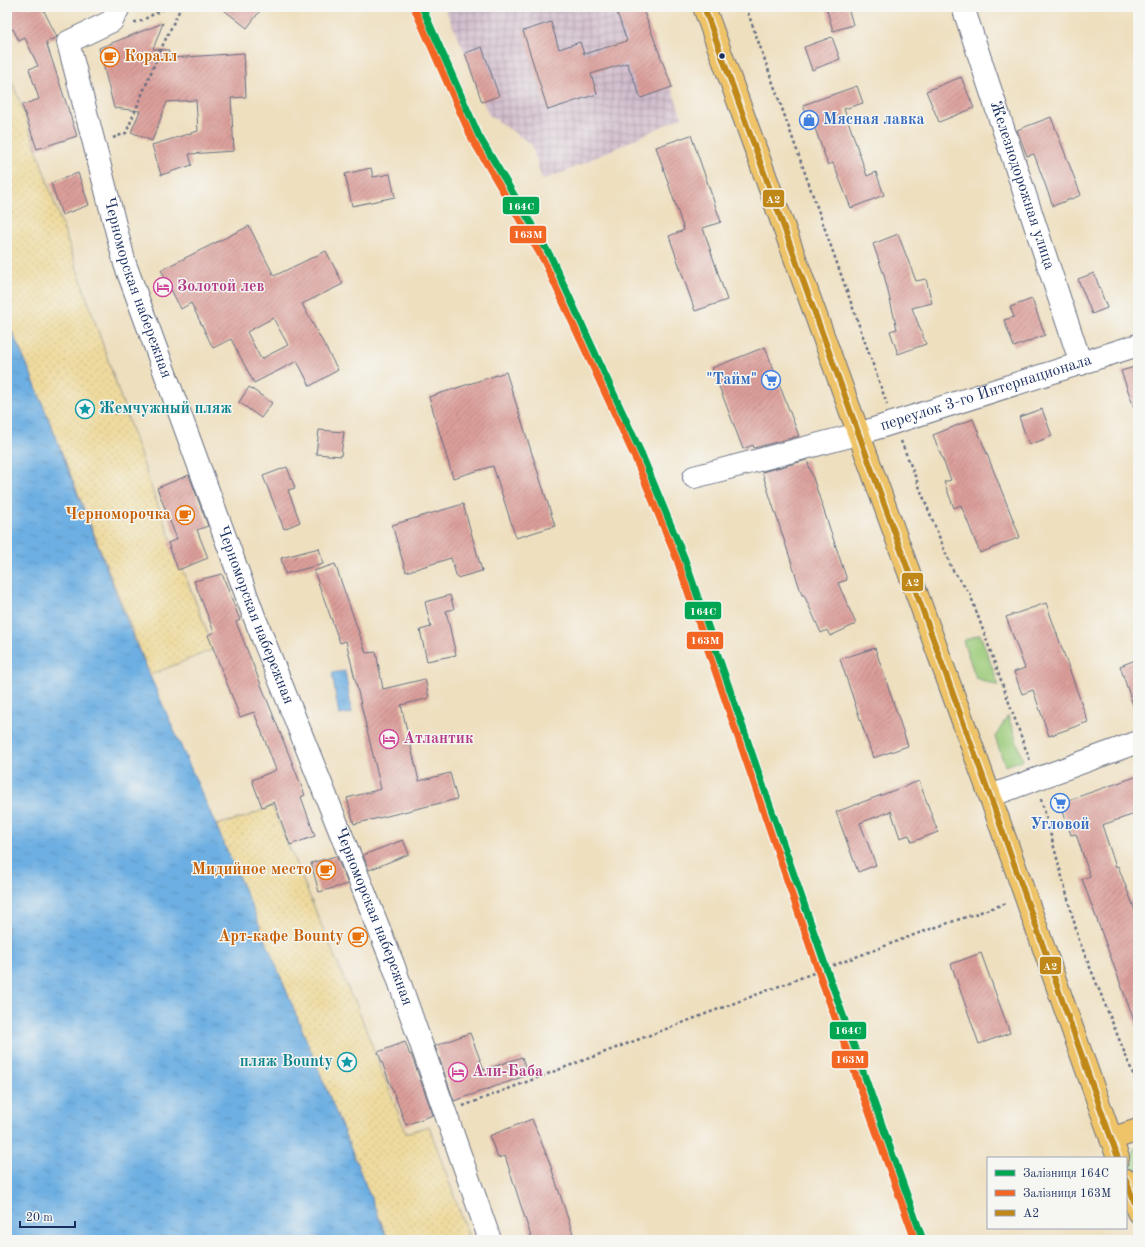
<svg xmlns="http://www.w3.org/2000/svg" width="1145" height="1247" viewBox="0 0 1145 1247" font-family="'Old Standard TT',serif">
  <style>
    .industrial { fill: url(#industrial-grid) }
    .green { fill: #9bcb79; stroke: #5b7d6c }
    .sand { fill: url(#sand-dots); stroke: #84847e }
    .water { fill: url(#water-ripples); stroke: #446fa0 }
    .building { fill: url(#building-hatch); fill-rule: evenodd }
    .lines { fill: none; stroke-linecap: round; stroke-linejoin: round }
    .minor-casing { stroke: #656d80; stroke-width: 24 }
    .major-casing { stroke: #656d80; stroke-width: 24 }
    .path { stroke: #656d80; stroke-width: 2.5; stroke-dasharray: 3 3; stroke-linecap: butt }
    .minor { stroke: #fff; stroke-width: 22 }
    .major { stroke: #efc469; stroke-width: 22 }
    .bus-1-casing { stroke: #f6f6f2; stroke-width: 9 }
    .bus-1 { stroke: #c08818; stroke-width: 6 }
    .rail-1-casing { stroke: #f6f6f2; stroke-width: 10 }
    .rail-2-casing { stroke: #f6f6f2; stroke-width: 10 }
    .rail-1 { stroke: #00a651; stroke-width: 7 }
    .rail-2 { stroke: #f26522; stroke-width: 7 }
    .bus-dot { fill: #1b2f5e; stroke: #f6f6f2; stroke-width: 1.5 }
    .labels { text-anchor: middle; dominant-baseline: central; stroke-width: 3; stroke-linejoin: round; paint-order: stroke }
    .food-label { font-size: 16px; font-weight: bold; fill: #c56008; stroke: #f6f6f2; text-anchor: end }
    .shop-label { font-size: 16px; font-weight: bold; fill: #366cbe; stroke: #f6f6f2; text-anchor: start }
    .street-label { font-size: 16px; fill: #1b2f5e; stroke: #f6f6f2 }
    .hotel-label { font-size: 16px; font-weight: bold; fill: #b23c85; stroke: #f6f6f2; text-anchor: start }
    .culture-label { font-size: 16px; font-weight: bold; fill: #0d838f; stroke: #f6f6f2; text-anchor: start }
    .line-badge { stroke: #f6f6f2; stroke-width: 1.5 }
    .badge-label { font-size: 11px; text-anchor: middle; font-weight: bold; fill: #fff }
  </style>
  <defs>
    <pattern id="industrial-grid" width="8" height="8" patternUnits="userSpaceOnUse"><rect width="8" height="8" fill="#d1bdcc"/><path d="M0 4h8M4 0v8" fill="none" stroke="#a99aa9"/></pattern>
    <pattern id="sand-dots" width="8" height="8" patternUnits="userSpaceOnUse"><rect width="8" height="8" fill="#eeda9e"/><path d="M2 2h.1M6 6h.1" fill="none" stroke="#ccbb8a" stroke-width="1.8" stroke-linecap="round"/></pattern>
    <pattern id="water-ripples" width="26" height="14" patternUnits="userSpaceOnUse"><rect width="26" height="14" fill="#6dafe2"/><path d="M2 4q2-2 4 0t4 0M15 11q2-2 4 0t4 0" fill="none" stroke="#598fba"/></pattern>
    <pattern id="building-hatch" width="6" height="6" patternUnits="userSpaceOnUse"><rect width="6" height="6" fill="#dc9f9a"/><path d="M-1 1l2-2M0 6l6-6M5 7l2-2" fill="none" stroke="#b28281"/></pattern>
  </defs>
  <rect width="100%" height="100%" fill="#f6f6f2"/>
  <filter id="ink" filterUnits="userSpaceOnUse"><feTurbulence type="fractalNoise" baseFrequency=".025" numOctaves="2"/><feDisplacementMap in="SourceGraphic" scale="8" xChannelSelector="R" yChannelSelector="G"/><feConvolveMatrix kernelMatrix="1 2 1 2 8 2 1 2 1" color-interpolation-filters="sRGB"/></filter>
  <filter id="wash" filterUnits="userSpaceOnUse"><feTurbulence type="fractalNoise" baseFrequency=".012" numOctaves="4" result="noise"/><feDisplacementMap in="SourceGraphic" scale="16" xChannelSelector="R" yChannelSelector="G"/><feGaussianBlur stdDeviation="0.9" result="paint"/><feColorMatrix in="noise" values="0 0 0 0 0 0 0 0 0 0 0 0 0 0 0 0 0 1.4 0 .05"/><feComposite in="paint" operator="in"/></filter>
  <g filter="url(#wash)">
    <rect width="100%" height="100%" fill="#eedfbf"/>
    <!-- industrial -->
    <path class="industrial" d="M444 7H642L682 117 569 170 542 180 532 145 488 114 465 53Z"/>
    <!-- green -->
    <g class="green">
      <path d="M980 634 999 686 976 678 963 641Z"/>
      <path d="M1008 716 1023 760 1005 766 995 737Z"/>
      <path d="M1138 1145V1186L1129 1163 1135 1146Z"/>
    </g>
    <!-- sand -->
    <g class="sand">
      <path d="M7 70 21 104 155 498 214 649 150 675 30 372 7 321Z"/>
      <path d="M272 806 352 998H354L406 1133 429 1126 470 1240H388L255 915 216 825 246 817Z"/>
    </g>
    <!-- water -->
    <g class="water">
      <path d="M7 321 30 372 135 642 255 914 388 1240H7Z"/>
      <path d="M345 671 352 713 339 715 332 673Z"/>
    </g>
    <g id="blocks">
      <!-- building -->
      <g class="building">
        <path d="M7 7H42L57 37 46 42 77 136 37 149 22 105 39 99 29 69 38 66 25 38 19 41 13 29 7 32Z"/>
        <path d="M220 7H263L247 28Z"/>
        <path d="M615 7H642L672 87 641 98 627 63 591 74 597 94 548 110 523 31 551 22 559 49 580 42 584 54 627 41Z"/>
        <path d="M826 7H848L853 25 833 31Z"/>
        <path d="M163 23 153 49 168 50 171 58 244 53 246 97 231 98 234 151 189 154 192 165 161 175 152 145 198 131 196 100 167 102 152 141 131 132 140 111 114 108 99 48Z"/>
        <path d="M832 37 840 59 812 70 804 47Z"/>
        <path d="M482 47 499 96 482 102 465 53Z"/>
        <path d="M961 77 974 108 939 122 926 91Z"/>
        <path d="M857 86 863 103 844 109 867 176 876 172 884 195 851 208 833 163 828 165 812 120 809 122 803 105Z"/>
        <path d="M1051 117 1081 195 1053 206 1034 154 1027 156 1017 130Z"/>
        <path d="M691 135 721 222 703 228 727 300 695 311 669 236 684 230 656 147Z"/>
        <path d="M371 168 373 177 390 174 395 197 352 206 345 174Z"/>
        <path d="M78 173 89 205 62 215 51 183Z"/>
        <path d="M249 226 274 276 326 251 343 284 302 304 338 370 310 386 297 361 254 383 231 339 213 348 191 303 181 309 161 270ZM273 318 288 345 261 359 247 332Z"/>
        <path d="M898 234 916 281 926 279 932 303 912 308 926 344 898 354 890 331 897 329 884 275 873 244Z"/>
        <path d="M1094 273 1107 308 1092 314 1078 279Z"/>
        <path d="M1032 299 1045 335 1014 347 1004 320 1014 317 1010 307Z"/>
        <path d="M765 347 799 436 754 448 753 445 743 449 712 368Z"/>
        <path d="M1138 366V413H1136L1121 371Z"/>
        <path d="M506 372 555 526 516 538 493 466 453 478 429 397Z"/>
        <path d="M249 387 272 403 261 418 239 402Z"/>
        <path d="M1042 409 1052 436 1029 445 1019 417Z"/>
        <path d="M973 419 1020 537 980 553 961 505 954 508 944 482 951 480 933 435Z"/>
        <path d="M319 430 344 432 341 456 316 454Z"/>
        <path d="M807 460 847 580 838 583 856 624 830 636 827 630 821 633 804 595H802L762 472Z"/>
        <path d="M287 467 295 488 288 490 300 522 284 529 263 476Z"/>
        <path d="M189 475 208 526 197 530 208 558 178 570 168 543 177 539 157 488Z"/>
        <path d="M463 504 482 571 457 578 451 558 406 572 392 525Z"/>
        <path d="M319 548 323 564 285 574 281 558Z"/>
        <path d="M335 564 366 653 376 652 383 689 425 679 429 698 401 705 419 781 450 773 457 799 354 824 347 798 381 789 346 641 340 643 314 571Z"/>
        <path d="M222 574 240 620 236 622 305 795 301 797 315 836 290 845 274 802 262 807 252 780 276 770 254 712 240 717 208 635 214 632 194 581Z"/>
        <path d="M450 595 454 609 446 611 456 655 427 661 420 630 431 627 425 602Z"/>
        <path d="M1046 603 1088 722 1049 736 1033 690 1022 694 1014 672 1025 668 1006 617Z"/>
        <path d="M875 648 908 746 873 758 840 659Z"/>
        <path d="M1138 659V711H1135L1120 666Z"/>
        <path d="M1138 776V813L1102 825 1116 867 1118 866 1138 918V1025L1136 1026 1082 879 1090 876 1076 834 1071 835 1060 803Z"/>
        <path d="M919 781 938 832 912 842 909 835 900 838 891 811 860 823 876 865 858 872 836 812Z"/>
        <path d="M403 840 409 854 369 870 363 855Z"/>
        <path d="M336 856 348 884 319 892 311 863Z"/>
        <path d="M981 953 1010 1033 979 1044 951 964Z"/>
        <path d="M470 1033 484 1070 522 1057 528 1075 454 1101 435 1046Z"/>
        <path d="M405 1042 410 1055 411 1054 433 1115 406 1125 378 1052Z"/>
        <path d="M532 1119 549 1161 575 1240H532L505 1156 498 1158 489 1136Z"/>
      </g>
    </g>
  </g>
  <g filter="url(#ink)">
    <use href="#blocks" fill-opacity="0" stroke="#656d80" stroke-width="1"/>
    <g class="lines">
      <defs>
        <g id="minor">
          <path id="s1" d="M119 7 112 21 68 42 125 264 254 616 393 964 490 1240"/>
          <path id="s2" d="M963 7 1081 364"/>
          <path id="s3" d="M694 477 858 434 1138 345"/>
          <path d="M990 796 1138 742"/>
        </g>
        <g id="major">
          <path d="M704 7 990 796 1118 1158"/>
          <path d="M1111 1139 1138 1130"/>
          <path d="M1126 1180 1138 1212"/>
        </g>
      </defs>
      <!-- minor casing -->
      <use href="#minor" class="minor-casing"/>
      <!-- major casing -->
      <use href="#major" class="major-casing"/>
      <!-- path -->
      <g class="path">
        <path d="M746 7 887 404"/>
        <path d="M134 22H139L167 7"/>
        <path d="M113 138 126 133 160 51 181 7"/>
        <path d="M901 441 952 569 970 594 1030 761"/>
        <path d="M1041 799 1079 940 1138 1086"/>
        <path d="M463 1106 919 933 1007 903"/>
      </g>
      <!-- minor -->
      <use href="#minor" class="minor"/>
      <!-- major -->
      <use href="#major" class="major"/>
      <defs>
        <g id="bus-1">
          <path d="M704 7 990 796 1118 1158"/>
          <path d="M1126 1180 1138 1212"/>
        </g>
      </defs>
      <!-- bus-1 casing -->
      <use href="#bus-1" class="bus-1-casing"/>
      <!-- bus-1 -->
      <use href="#bus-1" class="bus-1"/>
      <defs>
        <path id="rail-1" d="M422 7 479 136 551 257 642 455 684 557 829 976 923 1240"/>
        <path id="rail-2" d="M415 10 472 139 544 261 635 458 677 560 821 979 915 1240"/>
      </defs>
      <!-- rail-1 casing -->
      <use href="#rail-1" class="rail-1-casing"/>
      <!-- rail-2 casing -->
      <use href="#rail-2" class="rail-2-casing"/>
      <!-- rail-1 -->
      <use href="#rail-1" class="rail-1"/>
      <!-- rail-2 -->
      <use href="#rail-2" class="rail-2"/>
    </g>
  </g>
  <!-- icons -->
  <defs>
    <symbol id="cafe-ring" viewBox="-11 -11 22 22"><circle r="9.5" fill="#f6f6f2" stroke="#e8710a" stroke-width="1.5"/><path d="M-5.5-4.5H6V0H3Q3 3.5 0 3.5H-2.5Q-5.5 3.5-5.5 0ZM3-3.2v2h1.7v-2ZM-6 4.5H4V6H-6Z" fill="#e8710a"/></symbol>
    <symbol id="shop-ring" viewBox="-11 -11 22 22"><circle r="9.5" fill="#f6f6f2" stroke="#3f7fe0" stroke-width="1.5"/><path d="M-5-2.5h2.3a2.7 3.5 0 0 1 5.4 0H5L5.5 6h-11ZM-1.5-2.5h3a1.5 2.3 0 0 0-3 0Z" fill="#3f7fe0"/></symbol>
    <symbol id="hotel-ring" viewBox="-11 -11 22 22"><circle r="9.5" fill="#f6f6f2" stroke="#d1479c" stroke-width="1.5"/><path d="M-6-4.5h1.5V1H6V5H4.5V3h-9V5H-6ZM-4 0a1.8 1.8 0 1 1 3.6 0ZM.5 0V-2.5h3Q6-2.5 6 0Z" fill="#d1479c"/></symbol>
    <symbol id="supermarket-ring" viewBox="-11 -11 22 22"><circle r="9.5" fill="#f6f6f2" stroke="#3f7fe0" stroke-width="1.5"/><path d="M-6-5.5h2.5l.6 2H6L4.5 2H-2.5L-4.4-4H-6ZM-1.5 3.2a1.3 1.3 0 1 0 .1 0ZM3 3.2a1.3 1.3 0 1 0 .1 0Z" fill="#3f7fe0"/></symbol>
    <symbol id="sight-ring" viewBox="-11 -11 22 22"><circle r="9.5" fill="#f6f6f2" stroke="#0f9aa8" stroke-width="1.5"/><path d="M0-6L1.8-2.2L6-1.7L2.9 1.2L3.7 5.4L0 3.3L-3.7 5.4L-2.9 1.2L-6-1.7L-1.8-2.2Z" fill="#0f9aa8"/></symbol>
  </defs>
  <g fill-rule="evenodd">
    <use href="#cafe-ring" x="99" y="46" width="22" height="22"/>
    <use href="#shop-ring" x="798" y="109" width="22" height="22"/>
    <use href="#hotel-ring" x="152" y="276" width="22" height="22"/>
    <use href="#supermarket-ring" x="760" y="369" width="22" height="22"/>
    <use href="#sight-ring" x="74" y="398" width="22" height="22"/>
    <use href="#cafe-ring" x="174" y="504" width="22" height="22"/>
    <use href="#hotel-ring" x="378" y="728" width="22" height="22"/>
    <use href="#supermarket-ring" x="1049" y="792" width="22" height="22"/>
    <use href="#cafe-ring" x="315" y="859" width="22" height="22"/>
    <use href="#cafe-ring" x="347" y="926" width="22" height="22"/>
    <use href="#sight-ring" x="336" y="1051" width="22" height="22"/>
    <use href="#hotel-ring" x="447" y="1061" width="22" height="22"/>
  </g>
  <!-- markers -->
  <circle class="bus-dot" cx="722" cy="56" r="3.5"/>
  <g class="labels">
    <!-- food labels -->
    <g class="food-label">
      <text x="124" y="57" text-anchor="start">Коралл</text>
      <text x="171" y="515">Черноморочка</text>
      <text x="312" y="870">Мидийное место</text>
      <text x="344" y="937">Арт-кафе Bounty</text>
    </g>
    <!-- shop labels -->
    <g class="shop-label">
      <text x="823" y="120">Мясная лавка</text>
      <text x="757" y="380" text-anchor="end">"Тайм"</text>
      <text x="1060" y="825" text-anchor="middle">Угловой</text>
    </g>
    <!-- street labels -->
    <g class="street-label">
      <text stroke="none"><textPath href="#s2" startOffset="188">Железнодорожная улица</textPath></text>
      <text stroke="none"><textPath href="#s1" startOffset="320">Черноморская набережная</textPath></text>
      <text stroke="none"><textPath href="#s3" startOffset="304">переулок 3-го Интернационала</textPath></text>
      <text stroke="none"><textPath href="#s1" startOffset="668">Черноморская набережная</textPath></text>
      <text stroke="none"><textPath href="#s1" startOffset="992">Черноморская набережная</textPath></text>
    </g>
    <!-- hotel labels -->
    <g class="hotel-label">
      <text x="177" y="287">Золотой лев</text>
      <text x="403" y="739">Атлантик</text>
      <text x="472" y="1072">Али-Баба</text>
    </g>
    <!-- culture labels -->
    <g class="culture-label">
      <text x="99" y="409">Жемчужный пляж</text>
      <text x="333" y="1062" text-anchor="end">пляж Bounty</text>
    </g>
  </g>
  <g class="line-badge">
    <rect x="762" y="189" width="23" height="19" rx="4" fill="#c08818"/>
    <rect x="502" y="196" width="38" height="19" rx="4" fill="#00a651"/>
    <rect x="509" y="225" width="38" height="19" rx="4" fill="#f26522"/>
    <rect x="901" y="572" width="23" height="20" rx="4" fill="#c08818"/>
    <rect x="684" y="601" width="38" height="19" rx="4" fill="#00a651"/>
    <rect x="686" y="631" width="38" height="19" rx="4" fill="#f26522"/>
    <rect x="1039" y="956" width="23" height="19" rx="4" fill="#c08818"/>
    <rect x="829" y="1021" width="38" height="19" rx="4" fill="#00a651"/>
    <rect x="831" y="1050" width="38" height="19" rx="4" fill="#f26522"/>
  </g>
  <g class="badge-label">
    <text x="773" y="203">A2</text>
    <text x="521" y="210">164С</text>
    <text x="528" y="238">163М</text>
    <text x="912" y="586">A2</text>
    <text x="703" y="615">164С</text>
    <text x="705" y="644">163М</text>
    <text x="1050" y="970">A2</text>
    <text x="848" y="1034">164С</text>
    <text x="850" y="1063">163М</text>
  </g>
  <!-- margin -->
  <rect width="1145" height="1247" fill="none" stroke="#f6f6f2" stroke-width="24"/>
  <!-- legend -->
  <rect x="987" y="1157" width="140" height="72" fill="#f6f6f2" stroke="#9ea6b7"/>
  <rect x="995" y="1170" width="20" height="6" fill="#00a651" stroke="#9ea6b7"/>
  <text x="1023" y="1177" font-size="12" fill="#1b2f5e">Залізниця 164С</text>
  <rect x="995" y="1190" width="20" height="6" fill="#f26522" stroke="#9ea6b7"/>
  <text x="1023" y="1197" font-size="12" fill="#1b2f5e">Залізниця 163М</text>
  <rect x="995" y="1210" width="20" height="6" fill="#c08818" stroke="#9ea6b7"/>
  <text x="1023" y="1217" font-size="12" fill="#1b2f5e">A2</text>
  <!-- scale -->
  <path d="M20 1221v6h55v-6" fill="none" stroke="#1b2f5e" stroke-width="2"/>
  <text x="26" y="1221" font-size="12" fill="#1b2f5e" stroke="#f6f6f2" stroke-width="3" paint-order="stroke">20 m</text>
</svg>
